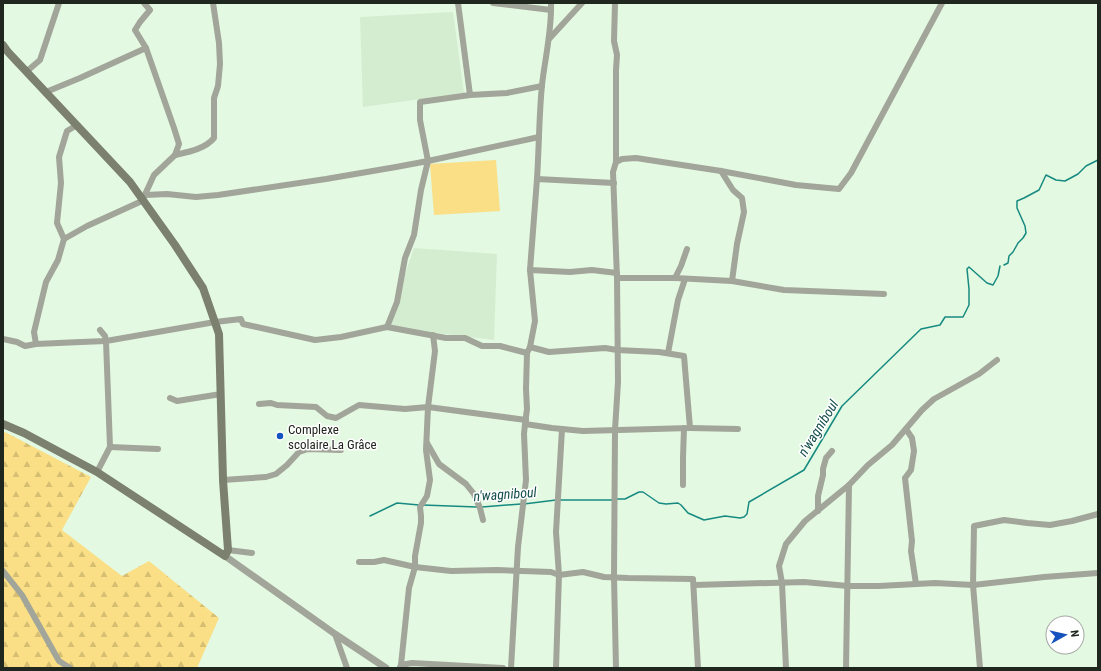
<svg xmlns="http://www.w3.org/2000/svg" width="1101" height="671" viewBox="0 0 1101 671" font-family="'Roboto Condensed',sans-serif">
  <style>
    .built { fill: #d4edd0 }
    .forest { fill: url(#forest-firs) }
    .pitch { fill: #fadf86 }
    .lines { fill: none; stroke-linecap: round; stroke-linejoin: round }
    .stream { stroke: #168a81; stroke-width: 1.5 }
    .minor { stroke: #a2a599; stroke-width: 6 }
    .tertiary { stroke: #a2a599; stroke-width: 7 }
    .secondary { stroke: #7c806f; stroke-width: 8 }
    .poi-dot { fill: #1652bd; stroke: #fff; stroke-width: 1.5 }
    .labels { text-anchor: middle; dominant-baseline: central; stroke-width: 3; stroke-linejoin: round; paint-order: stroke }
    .poi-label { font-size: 13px; fill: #20271e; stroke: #fff; text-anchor: start }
    .water-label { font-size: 14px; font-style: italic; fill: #134e4b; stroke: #fff }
  </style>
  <defs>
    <pattern id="forest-firs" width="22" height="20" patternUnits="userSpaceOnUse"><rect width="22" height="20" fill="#fadf86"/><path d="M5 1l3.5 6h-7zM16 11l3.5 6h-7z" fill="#d6bf73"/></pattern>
  </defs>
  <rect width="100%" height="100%" fill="#e4f9e1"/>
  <!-- built -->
  <g class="built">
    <path d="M453 12 464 93 363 107 360 17Z"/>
    <path d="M414 248 497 254 494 340 387 327Z"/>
  </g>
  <!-- forest -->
  <path class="forest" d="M5 432 91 477 62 530 122 576 149 561 219 618 197 668H3V433Z"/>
  <!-- pitch -->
  <path class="pitch" d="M496 160 500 211 434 215 430 164Z"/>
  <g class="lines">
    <!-- stream -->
    <g class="stream">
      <path d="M1004 265 1008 263 1009 256 1013 252 1018 243 1023 238 1026 233 1025 226 1017 208V201L1024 198 1039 190 1046 175 1056 180 1065 181 1078 174 1086 166 1098 160"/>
      <path d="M616 499H625L639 492H643L659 503 666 504 678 503 681 505 688 513 704 520 725 516 740 518 744 517 747 514 749 502 804 470 842 406 921 329 940 325 945 317H963L969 305V289L967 269 969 267 987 283 993 285 998 276 1000 266"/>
      <path d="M560 500H612"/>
      <path d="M524 504 556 500"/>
      <path d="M423 505 477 507"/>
      <path d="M482 507 521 504"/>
      <path d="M370 516 397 503 419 505"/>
    </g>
    <!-- minor -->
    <g class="minor">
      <path d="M458 3 470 95 507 93 542 86"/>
      <path d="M493 3 551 10"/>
      <path d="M615 3 614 41 617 55 616 70V162"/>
      <path d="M549 39 582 3"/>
      <path d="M26 72 40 60 59 3"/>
      <path d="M46 92 80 78 146 48"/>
      <path d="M470 95 420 102V120L428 161 539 137"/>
      <path d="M175 155C188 152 205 149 214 138V98L218 86 220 64 219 43 213 3"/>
      <path d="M721 171 733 190 742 198 744 212 737 244 732 281"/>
      <path d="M537 179C539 149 539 115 542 85 545 58 552 30 551 3"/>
      <path d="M145 195 167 194 196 197 218 195 326 179 396 167 428 161 421 190 414 235 405 258 397 302 387 327"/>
      <path d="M64 239 57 223 61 183 59 157 67 131 77 125"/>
      <path d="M530 270 570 272 592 270 617 273"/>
      <path d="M617 278H675L732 281 784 290 884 294"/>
      <path d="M675 278 681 266 687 249"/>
      <path d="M3 339 17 342 25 346 36 344 81 342 106 341 105 336 100 330"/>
      <path d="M36 344 34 332 46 282 58 260 64 239 87 226 142 201 154 175 175 155 179 144 174 128 146 48 135 30 140 22 150 10 144 3"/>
      <path d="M668 353 678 300 685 279"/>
      <path d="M170 398 177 401 221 394"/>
      <path d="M259 404 271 403 277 405 316 407 327 416 336 418 359 405 405 409 428 407 526 420"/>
      <path d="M525 424 527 409 526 389 527 353 530 347 535 321 530 270 537 179 614 183"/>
      <path d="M690 428 738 429"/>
      <path d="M906 429 912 438 914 451 911 470 905 478 912 541 911 551 916 584"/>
      <path d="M427 443 439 464 466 484 474 494 480 508 483 520"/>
      <path d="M110 447 158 449"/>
      <path d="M97 472 110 447 106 341 215 322 241 319 243 324 315 340 341 337 387 327 446 338H465L482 346H500L527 353"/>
      <path d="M223 480 266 477 276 474 287 465 299 452 308 449 341 450"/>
      <path d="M683 485V458L684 428"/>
      <path d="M818 511V496L823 475V469L826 458 832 451"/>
      <path d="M228 550 252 553"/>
      <path d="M359 562H374L384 560 415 567 451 571 497 570 551 572 559 575 583 572 604 577 628 578 693 579 698 668"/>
      <path d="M3 571 22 595 59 661 70 668"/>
      <path d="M694 585 804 582 848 586H879L935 583 973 585 1044 577 1098 573"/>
      <path d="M335 634 347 668"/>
      <path d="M401 665 409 588 415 567V556L421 523V516L420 507 427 496 430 480 426 450 428 407 435 351 433 335"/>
      <path d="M400 667 401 665 412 663 503 668"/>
      <path d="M511 668 518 547 526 480 524 434 525 424 552 428 583 431 690 428 684 356 659 352 617 350 605 348 549 352 530 347"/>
      <path d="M556 668 559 575 556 532 562 429"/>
      <path d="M616 668 614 577 615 430 618 382 617 278 613 172 616 162 622 159 636 158 721 171 796 185 839 189 851 173 942 3"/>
      <path d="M786 668 782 583 779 566 786 544 805 521 849 485 868 465 892 445 922 410 934 399 979 374 997 360"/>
      <path d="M846 668 849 485"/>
      <path d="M980 668 973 585 974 526 1004 520 1027 523 1050 525 1072 521 1098 514"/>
    </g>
    <!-- tertiary -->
    <path class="tertiary" d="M225 556 335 634 386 668"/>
    <!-- secondary -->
    <path class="secondary" d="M3 45 8 52 130 182 175 245 203 288 219 334 223 480 228 550 225 556 97 472 24 433 3 424"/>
  </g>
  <!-- markers -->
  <circle class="poi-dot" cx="280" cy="436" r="4"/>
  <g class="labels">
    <!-- poi labels -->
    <g class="poi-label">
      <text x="288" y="429">Complexe<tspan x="288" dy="15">scolaire La Grâce</tspan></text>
    </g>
    <!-- water labels -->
    <g class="water-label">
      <text transform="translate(818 428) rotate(-58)">n'wagniboul</text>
      <text transform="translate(505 494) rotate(-4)">n'wagniboul</text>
    </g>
  </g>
  <!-- border -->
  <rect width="1101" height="671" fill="none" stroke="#20271e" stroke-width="8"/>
  <!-- north arrow -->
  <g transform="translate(1065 635) rotate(82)"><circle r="19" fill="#ffffff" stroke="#a6a9a5"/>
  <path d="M0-3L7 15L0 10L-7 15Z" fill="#1652bd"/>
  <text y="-6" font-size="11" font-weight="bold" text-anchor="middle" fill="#20271e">N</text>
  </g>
</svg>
